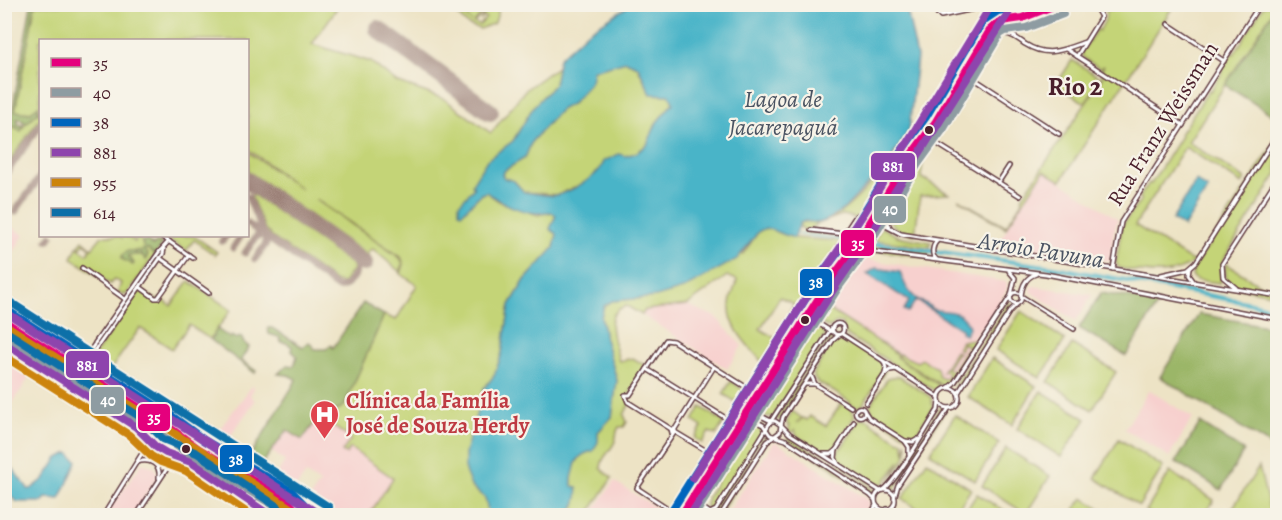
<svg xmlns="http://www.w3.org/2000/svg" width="1282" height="520" viewBox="0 0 1282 520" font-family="Alegreya,serif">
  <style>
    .built { fill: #f7d0ce }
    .green { fill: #c4d477; stroke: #877a51; stroke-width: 1.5; fill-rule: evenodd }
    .forest { fill: #9bb668; stroke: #726a4a; stroke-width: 1.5 }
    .water { fill: #4ab4c8; stroke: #4a6a7a; stroke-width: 1.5; fill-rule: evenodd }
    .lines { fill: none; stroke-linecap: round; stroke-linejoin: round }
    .stream { stroke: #4ab4c8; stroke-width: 1.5 }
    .river { stroke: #4ab4c8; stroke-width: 4.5 }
    .taxiway { stroke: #9c8178; stroke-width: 7 }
    .runway { stroke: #9c8178; stroke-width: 18 }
    .minor-casing { stroke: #623c42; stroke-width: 6 }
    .major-casing { stroke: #623c42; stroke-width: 8 }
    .highway-casing { stroke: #623c42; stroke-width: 8 }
    .minor { stroke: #fff; stroke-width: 3 }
    .major { stroke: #fff; stroke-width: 4.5 }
    .highway { stroke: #fff; stroke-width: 5 }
    .bus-1-casing { stroke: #f7f3e8; stroke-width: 12 }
    .bus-2-casing { stroke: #f7f3e8; stroke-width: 12 }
    .bus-3-casing { stroke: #f7f3e8; stroke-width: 12 }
    .bus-4-casing { stroke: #f7f3e8; stroke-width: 12 }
    .bus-5-casing { stroke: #f7f3e8; stroke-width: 12 }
    .bus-6-casing { stroke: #f7f3e8; stroke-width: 12 }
    .bus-1 { stroke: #e5007d; stroke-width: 8 }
    .bus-2 { stroke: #8e9ca2; stroke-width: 8 }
    .bus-3 { stroke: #0065bd; stroke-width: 8 }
    .bus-4 { stroke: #8e44ad; stroke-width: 8 }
    .bus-5 { stroke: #cc840b; stroke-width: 8 }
    .bus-6 { stroke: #0d6fa8; stroke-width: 8 }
    .bus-dot { fill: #4a1f2b; stroke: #f7f3e8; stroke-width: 2 }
    .labels { text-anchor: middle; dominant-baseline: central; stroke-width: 4.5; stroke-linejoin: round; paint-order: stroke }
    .street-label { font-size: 22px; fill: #4a1f2b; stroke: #f7f3e8 }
    .health-label { font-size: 22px; font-weight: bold; fill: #be3a42; stroke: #f7f3e8; text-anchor: start }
    .water-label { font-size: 24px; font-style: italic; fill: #4a5362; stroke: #f7f3e8 }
    .quarter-label { font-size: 26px; font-weight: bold; fill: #4a1f2b; stroke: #f7f3e8 }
    .line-badge { stroke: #f7f3e8; stroke-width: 2 }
    .badge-label { font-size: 16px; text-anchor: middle; font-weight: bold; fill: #fff }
  </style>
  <rect width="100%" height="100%" fill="#f7f3e8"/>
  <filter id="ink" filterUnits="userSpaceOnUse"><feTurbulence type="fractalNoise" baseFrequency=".0167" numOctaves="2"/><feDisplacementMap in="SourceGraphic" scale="12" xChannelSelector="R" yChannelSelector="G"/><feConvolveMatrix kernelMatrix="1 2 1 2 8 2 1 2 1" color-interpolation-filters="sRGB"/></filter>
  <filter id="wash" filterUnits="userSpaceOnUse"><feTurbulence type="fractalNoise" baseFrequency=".008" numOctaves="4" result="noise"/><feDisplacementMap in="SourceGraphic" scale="24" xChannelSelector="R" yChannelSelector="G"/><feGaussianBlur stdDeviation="1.35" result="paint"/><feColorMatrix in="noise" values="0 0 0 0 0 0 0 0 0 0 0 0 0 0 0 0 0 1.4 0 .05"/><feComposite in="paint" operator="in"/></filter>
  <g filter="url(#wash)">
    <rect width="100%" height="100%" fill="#ede3c5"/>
    <!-- built -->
    <g class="built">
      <path d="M1044 170 1118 219 1114 231 1110 261 998 243Z"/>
      <path d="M5 222 24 235 5 266Z"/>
      <path d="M864 259 1007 282V289L984 327H981L972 340 950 380 942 382 829 309 830 304 853 266Z"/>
      <path d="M1034 286 1092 295 1076 321 1032 293 1031 288Z"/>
      <path d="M687 305 716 317 742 346 727 369 642 315 645 310Z"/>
      <path d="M4 348 35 368 5 415H4Z"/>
      <path d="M252 386 254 388 250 395 255 401 229 438 218 431Z"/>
      <path d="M1149 390 1193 418 1169 457 1125 429Z"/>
      <path d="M319 417 351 439 342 452 350 448 394 479 369 515H333L309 499 320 483 306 474 294 490 275 477 285 461 271 451 287 430 302 440Z"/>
      <path d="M774 442 778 443 867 499 870 504 863 515H726Z"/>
      <path d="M142 463 154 467 158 475 133 515 105 516Z"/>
      <path d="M614 481 663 512 662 515H591Z"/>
    </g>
    <!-- green -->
    <g class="green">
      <path d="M35 5H339L312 44 371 62 396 82 444 99 491 133 525 90 557 67V77L554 85 534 106 513 141 487 160 462 213 481 194 486 192 500 202 538 215 551 212 556 215 550 229 557 234 554 248 525 280 510 305 502 353 494 376 484 388 471 487 485 498 489 515H369L393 478 350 448 346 454 342 452 351 439 323 419 344 406 384 315 396 320 417 285 401 274 404 264 401 257 318 201 316 200 400 258 403 264 400 272 373 249 368 251V257L248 172V152L301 189 248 149V40H40V118L5 168 11 128 17 126V130L21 131 25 124 38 112 37 110 24 113 15 111Z"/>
      <path d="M447 5H453L472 22 454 5H487L489 6 474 23 480 25 486 18 484 17 480 20 484 14 493 7 492 5H500L495 23 480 29 468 25Z"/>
      <path d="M1122 5H1174L1061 181 1044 171 1006 228 958 199 1006 226 1021 203 1023 196 1103 78 1101 73 1104 65 1101 69 1083 58 1081 53 1097 29 1099 31 1105 20 1106 11Z"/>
      <path d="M1264 5H1277L1188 142 1245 179 1242 184 1185 147 1135 225 1190 260 1195 261C1172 279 1146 273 1119 268L1116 263 1122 225 1141 200 1139 198 1149 183 1151 184 1181 136 1180 134 1209 90 1210 91 1222 73 1221 71 1232 53 1234 54Z"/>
      <path d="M986 21H988L902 158 895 167 911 137 981 25Z"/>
      <path d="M1072 60 1101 78 1085 103 1056 85Z"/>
      <path d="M626 61 637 66 651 94 670 95 673 103 657 122 647 145 636 153 625 156 603 168 586 182 558 195 524 192 514 181 504 178 502 174 505 170 525 158 532 141 560 110 573 103 587 84 593 70Z"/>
      <path d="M1277 139V174L1222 262 1221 281 1219 283 1196 280 1192 276 1194 268Z"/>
      <path d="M904 141 898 155 847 236 808 232 800 227V223C809 219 818 224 828 220 855 207 887 165 904 141ZM842 215 856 218 845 235 808 230 817 224Z"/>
      <path d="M924 152 921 177 949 194 920 196 915 235C899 231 887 227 889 209Z"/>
      <path d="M254 194 351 263 353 269 343 283 336 282 272 237 265 229 251 196Z"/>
      <path d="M882 227 897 236 931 242 930 247 873 240Z"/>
      <path d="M766 228 794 238 842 241 793 313H789L794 304 780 297 760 329 777 339 762 362C748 345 728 327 730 304 731 295 735 288 737 280L727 276 687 305 645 310 642 315 627 306C600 312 615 342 619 361L633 358 646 366 628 396 629 405 624 415 627 422 624 427H619C615 433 617 436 615 441 611 452 601 456 601 469L612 478 588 515 568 516 575 505C569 471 569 464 597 442L598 432 612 417 617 380 605 339 601 317 604 306 611 301 656 297 743 254 759 231Z"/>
      <path d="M102 236H120L122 238 125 236 127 238 129 236H131L130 240 132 237 134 238 133 241 135 242 137 238 134 236H136L141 241H147L153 245 156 243 163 244 127 294 123 295 118 292 121 283 114 279 110 284 72 258 77 247 87 254 91 248 84 243 81 247 78 246 83 240 92 248Z"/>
      <path d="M164 236H194L217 252 215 255 194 240 186 251Z"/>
      <path d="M869 245 929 252 928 257 880 251 869 252Z"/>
      <path d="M1225 263 1260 285 1277 291V295L1237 287 1226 278Z"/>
      <path d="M189 281 231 310 210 339 189 325 172 349 140 328 108 373 92 362 91 360 140 290 158 301 161 298 171 306Z"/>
      <path d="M1009 302 1011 305 958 390 954 388Z"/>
      <path d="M829 306 831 311 898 354 892 352 897 354 896 357 939 385 935 391 844 333 842 323 837 322 830 328 818 322Z"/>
      <path d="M1021 311 1065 340 1040 378 996 350Z"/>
      <path d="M820 326 825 331V336L773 417 763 416 760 410 810 331Z"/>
      <path d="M832 332 835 336 824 348 780 420H778L776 419Z"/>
      <path d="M839 337H841V343L843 338H845L881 362 884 366 885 371 881 378 878 377 877 383 862 406 857 407 849 404 850 402 822 384 820 385 814 378V372L833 341 837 339 839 343 838 338Z"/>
      <path d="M972 339 974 344 953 381 947 385H941L897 357 899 354 917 362 922 359 937 368 939 377 945 379 948 374 945 371 942 372 955 351 959 353 957 352 947 368 952 371 968 346 963 343 960 350 957 348 962 341Z"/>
      <path d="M1072 344 1116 372 1092 410 1048 382Z"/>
      <path d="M992 358 1036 386 1012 425 968 397Z"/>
      <path d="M898 376 931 397 933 407 916 434 907 436 872 414 870 405 888 378Z"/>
      <path d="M731 381 743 390 736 402 723 394Z"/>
      <path d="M1041 391 1086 419 1061 457 1017 429Z"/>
      <path d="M841 404 851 408 855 416 833 451 823 453 796 435 795 430 791 433 788 430 790 426 787 425V421L792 411 802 418 797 423 803 418 807 420 810 416 826 426Z"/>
      <path d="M941 406 946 409 893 491 889 489Z"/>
      <path d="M701 407 724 422 716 435 709 432 702 443 695 438 702 427 693 421Z"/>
      <path d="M955 415 999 443 975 481 930 453Z"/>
      <path d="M863 418 871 421V423L899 441 901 440 903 441 905 454 906 443C912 456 894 471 889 482L900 461 883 484H876L874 486 840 464 836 458 840 447 841 448 856 426 854 424 857 421Z"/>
      <path d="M753 423 762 426 764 432 715 509 712 511 707 510 706 505 708 496Z"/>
      <path d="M767 434 769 436 719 515H705V512L712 514 721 506Z"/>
      <path d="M789 436 873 490 877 492 875 496 787 439Z"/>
      <path d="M1119 439 1163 467 1139 506 1095 478Z"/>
      <path d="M1006 448 1050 476 1026 514 982 486Z"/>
      <path d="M927 461 971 489 954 515H928L902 499Z"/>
      <path d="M1259 467 1271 515H1228Z"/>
      <path d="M1170 472 1214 500 1205 515H1153L1146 511Z"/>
      <path d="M977 494 1011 515H963Z"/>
      <path d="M1083 498 1111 515H1071Z"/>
    </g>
    <!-- forest -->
    <g class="forest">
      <path d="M31 5H35L15 111 30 113 38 106V112L27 123 23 122 21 119H17L19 125H24L21 131 17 130 16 126 11 128 7 149 8 151 5 163V151Z"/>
      <path d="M1277 5H1278L1277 118 1225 85Z"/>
      <path d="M143 241H147L153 246 156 243 161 242 159 244 162 245 155 255 148 249H146L145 252 148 254 146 260 142 255H128V257L134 263 133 265 122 259V256L127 251H134L136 253 137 250 141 252 144 247 142 244Z"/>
      <path d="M1101 293 1159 302 1126 356 1079 328Z"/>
      <path d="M363 303 384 315 344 406 323 419 319 417 302 440 287 430 259 468 250 456 293 386 296 379 288 375 278 374 287 365 294 366 297 356 291 350 292 347 287 343 281 342 279 337 269 334 268 328H272L303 347 309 342 315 349H326L331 345 333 348Z"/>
      <path d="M1199 314 1277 328V473L1270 445 1160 377Z"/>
      <path d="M217 329 230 338 232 336 237 339 239 337 242 338 243 342 249 347 241 360 256 371 255 373 211 340Z"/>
      <path d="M1200 423 1244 451 1221 490 1176 462Z"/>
    </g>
    <!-- water -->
    <g class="water">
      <path d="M630 5H906L917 57 909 131 888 163 844 209 825 221 818 223 805 221 800 223 794 238 766 228 759 231 737 259 683 289 656 297 612 301 604 306 601 317 605 339 617 380 612 417 598 432V442L593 451C580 454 576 459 574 471 572 477 571 479 572 486L577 487C579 499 575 506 568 515H489L485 498 471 486 465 471V453L484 388 494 376 502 353 510 305 525 280 554 248 557 234 550 229 556 215 551 212C528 217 505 205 486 192L481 194 462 213 459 212V204L474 188 472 184 487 160 513 141 534 106 554 85 559 58 587 32ZM626 61 638 66 651 94 670 95 673 103 657 122 647 145 636 153 625 156 619 154 604 161C601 175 572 191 558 195 548 197 534 193 524 192L514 181 504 178 502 174 505 170 525 158 532 141 560 110 573 103 591 81 593 70Z"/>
      <path d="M1196 181 1208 189 1184 227 1172 220Z"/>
      <path d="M876 268 900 272C904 283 908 294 920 301 925 304 928 303 932 309 948 313 962 308 969 327L965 335 961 332 962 330 916 300 908 312 904 310 909 301 867 274Z"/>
      <path d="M69 453 77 461C72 474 66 486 60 499L46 498 42 502H17L14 498H9L5 502V474L14 469C17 478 25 482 28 489H31L44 479 58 458Z"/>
    </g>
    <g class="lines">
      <!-- stream -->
      <path class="stream" d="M797 234 840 239"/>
      <!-- river -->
      <path class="river" d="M840 239 1052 267 1255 304 1278 310"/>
      <!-- taxiway -->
      <g class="taxiway">
        <path d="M4 176 40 125"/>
        <path d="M248 187 252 186 258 188"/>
        <path d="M248 197 264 235"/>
        <path d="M15 212 40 177"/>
        <path d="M248 224 338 288C351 286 360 269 356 257"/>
        <path d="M48 240 51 236"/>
        <path d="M222 241 226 236"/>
        <path d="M233 248 241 236"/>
        <path d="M245 253 256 237 263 235"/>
        <path d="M255 259 266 244 265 237"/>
      </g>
      <!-- runway -->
      <g class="runway">
        <path d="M378 29 490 112"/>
        <path d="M248 181 364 263"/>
      </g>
    </g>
  </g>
  <g filter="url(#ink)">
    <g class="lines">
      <defs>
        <g id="minor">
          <path d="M935 4 937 13 941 16 983 7 989 10"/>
          <path d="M937 4 939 11 944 14 982 4"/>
          <path d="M1168 24 1224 61"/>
          <path d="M1004 34C1012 34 1018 39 1025 44 1047 58 1063 50 1085 42"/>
          <path d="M1066 49 1183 125"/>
          <path d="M1077 56 1101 17 1097 10 1088 4"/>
          <path d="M972 73 976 80 1059 134"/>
          <path d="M932 136 939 145 1020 196"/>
          <path d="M998 183 1009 166"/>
          <path d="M886 211V219L890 227"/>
          <path d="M880 223 901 234 1278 296"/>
          <path d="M811 230 844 234 856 216 861 212"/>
          <path d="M161 236 193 258"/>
          <path d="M160 258 209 293"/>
          <path d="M936 259C931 255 932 246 937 241"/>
          <path d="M854 261 867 254 875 252 1046 274 1278 319"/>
          <path d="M82 268 125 299"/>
          <path d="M1190 268 1189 275 1194 282"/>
          <path d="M1113 269 1121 222 1260 4"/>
          <path d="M1009 271 1015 278 1011 295"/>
          <path d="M1036 274C1026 277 1022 286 1021 296L1074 329"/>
          <path d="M1161 275 1188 269 1196 262 1278 133"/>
          <path d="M140 287 155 298H158L189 255"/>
          <path d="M1236 288 1223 277 1222 264 1278 177"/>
          <circle cx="1016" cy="298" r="5.5"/>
          <circle cx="838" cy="329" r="5.5"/>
          <path d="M811 327 821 325 832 332"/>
          <path d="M842 334 939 397"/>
          <path d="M839 335 833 340 783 417 781 425 790 434 880 491"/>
          <path d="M95 343 159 252 169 241"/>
          <path d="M98 346 163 254 164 249"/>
          <path d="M79 359 86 357 94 345"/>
          <path d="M884 362 886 368 885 374 890 370 897 369"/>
          <path d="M89 365V358L97 347"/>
          <path d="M647 369 724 417"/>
          <path d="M805 384H815L811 375"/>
          <path d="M815 384 851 407"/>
          <path d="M948 388 954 383 1010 297"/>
          <circle cx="949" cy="398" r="10"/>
          <path d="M958 393 1010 311 1017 304"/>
          <path d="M866 403 885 374"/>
          <circle cx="860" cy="412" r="4.5"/>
          <path d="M758 409 761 416 771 421 773 418 833 326"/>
          <path d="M865 412 869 418 905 441"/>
          <path d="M750 423 755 421 763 425 770 435 786 440 870 495 875 500"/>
          <path d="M671 429 628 402 625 395H630L666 340 673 341 749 389"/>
          <path d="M675 429V432L672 433 671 429H675L714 367"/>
          <path d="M675 432 705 450 707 456"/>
          <path d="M836 450 854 422"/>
          <path d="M824 454H831L836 450 835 458 838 464"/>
          <path d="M909 455V447L905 441 913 442 918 439"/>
          <path d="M137 462C150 458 161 464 159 478"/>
          <path d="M883 490C897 481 927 427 938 410L939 401"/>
          <circle cx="885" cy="500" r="10"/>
          <path d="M894 498 898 485 949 408"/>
          <path d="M703 508 710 513 716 510 771 421H775L781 425 780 432 767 442 720 516"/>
          <path d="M672 511 637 488 674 433"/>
          <path d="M103 516 146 447 147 439"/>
          <path d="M136 516 170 464 176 460H183"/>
          <path d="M704 516V504L714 482"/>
          <path d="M870 516 876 505"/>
          <path d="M879 516 887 509"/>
        </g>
        <g id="major">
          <path d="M991 17 1025 13 1048 4"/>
          <path d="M996 39 1021 21 1064 4"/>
          <path d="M926 145 1014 4"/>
          <path d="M844 273C872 236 893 195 918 157"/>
          <path d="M770 389 839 280"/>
          <path d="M693 511 764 399"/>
          <path d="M669 516C777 345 887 177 992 4"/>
        </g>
        <g id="highway">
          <path d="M888 175 896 167"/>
          <path d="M858 222 868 221 879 222"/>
          <path d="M838 282 844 270"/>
          <path d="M822 300H826L829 296"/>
          <path d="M4 311 323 516"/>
          <path d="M4 318 247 474 278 491 312 516"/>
          <path d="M4 335 284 516"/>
          <path d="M4 343 272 516"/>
          <path d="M761 400 771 387"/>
          <path d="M721 434 732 424"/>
          <path d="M693 478 694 491 700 494 706 491"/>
          <path d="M679 501 687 499 692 501 693 508 689 516"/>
          <path d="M676 516 812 299 850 246 1000 4"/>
          <path d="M683 516 787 352 799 336 835 277 865 235 884 203 923 145 1010 4"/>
        </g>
      </defs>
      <!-- minor casing -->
      <use href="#minor" class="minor-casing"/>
      <!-- major casing -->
      <use href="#major" class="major-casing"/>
      <!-- highway casing -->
      <use href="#highway" class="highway-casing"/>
      <!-- minor -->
      <use href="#minor" class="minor"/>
      <!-- major -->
      <use href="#major" class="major"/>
      <!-- highway -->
      <use href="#highway" class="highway"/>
      <defs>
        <g id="bus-1">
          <path d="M4 321 163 423 199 449 287 501 301 516"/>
          <path d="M681 516 829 282 854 249 909 158 935 123 992 27 1001 21 1022 18 1058 4"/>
        </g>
        <g id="bus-2">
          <path d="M4 334 157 432 194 458 280 509 286 516"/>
          <path d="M694 516 838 288 863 254 918 164 944 128 1000 34 1005 31 1026 28 1063 14"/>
        </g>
        <g id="bus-3">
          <path d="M10 312 169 414 204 440 292 492 309 509"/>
          <path d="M672 510 820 276 845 243 900 153 926 117 983 21 998 11 1028 4"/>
        </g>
        <g id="bus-4">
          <path d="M4 311 322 516"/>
          <path d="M4 343 136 427 156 447 166 453 191 462 271 516"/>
          <path d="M693 478 804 301 866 210 992 4"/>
          <path d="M690 516 838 282 870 236 891 198 1014 4"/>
        </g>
        <g id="bus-5">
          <path d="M4 324 303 516"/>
          <path d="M4 356 129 435 151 456 161 462 186 471 252 516"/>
        </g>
        <g id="bus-6">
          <path d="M10 302 329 507"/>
          <path d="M10 334 142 418 163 439 197 453 278 507"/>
        </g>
      </defs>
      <!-- bus-1 casing -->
      <use href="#bus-1" class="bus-1-casing"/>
      <!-- bus-2 casing -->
      <use href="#bus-2" class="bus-2-casing"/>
      <!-- bus-3 casing -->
      <use href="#bus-3" class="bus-3-casing"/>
      <!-- bus-4 casing -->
      <use href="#bus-4" class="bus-4-casing"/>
      <!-- bus-5 casing -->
      <use href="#bus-5" class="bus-5-casing"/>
      <!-- bus-6 casing -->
      <use href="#bus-6" class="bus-6-casing"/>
      <!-- bus-1 -->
      <use href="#bus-1" class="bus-1"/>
      <!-- bus-2 -->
      <use href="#bus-2" class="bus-2"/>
      <!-- bus-3 -->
      <use href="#bus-3" class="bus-3"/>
      <!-- bus-4 -->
      <use href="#bus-4" class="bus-4"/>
      <!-- bus-5 -->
      <use href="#bus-5" class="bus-5"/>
      <!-- bus-6 -->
      <use href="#bus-6" class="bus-6"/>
    </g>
  </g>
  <!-- icons -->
  <defs>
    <symbol id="hospital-pin" viewBox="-11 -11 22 30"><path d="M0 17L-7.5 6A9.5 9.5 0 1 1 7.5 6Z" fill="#e0444e" stroke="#f7f3e8"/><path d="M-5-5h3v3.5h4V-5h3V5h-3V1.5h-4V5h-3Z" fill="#fff"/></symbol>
  </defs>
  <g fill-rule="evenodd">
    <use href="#hospital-pin" x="308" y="398" width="33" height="45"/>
  </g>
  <!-- markers -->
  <g class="bus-dot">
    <circle cx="929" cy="130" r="5"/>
    <circle cx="805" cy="320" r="5"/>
    <circle cx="186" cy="449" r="5"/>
  </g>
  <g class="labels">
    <!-- street labels -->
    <g class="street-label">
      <text transform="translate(1163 124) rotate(-58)">Rua Franz Weissman</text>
    </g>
    <!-- health labels -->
    <g class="health-label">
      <text x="346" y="401">Clínica da Família<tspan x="346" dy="25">José de Souza Herdy</tspan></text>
    </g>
    <!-- water labels -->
    <g class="water-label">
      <text x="783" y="99">Lagoa de<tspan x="783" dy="28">Jacarepaguá</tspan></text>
      <text transform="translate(1041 250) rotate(9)">Arroio Pavuna</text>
    </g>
    <!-- quarter labels -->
    <g class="quarter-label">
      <text x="1075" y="86">Rio 2</text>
    </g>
  </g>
  <g class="line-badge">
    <rect x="870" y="152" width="46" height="29" rx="6" fill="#8e44ad"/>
    <rect x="873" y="195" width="34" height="29" rx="6" fill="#8e9ca2"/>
    <rect x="840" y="229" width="35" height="28" rx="6" fill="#e5007d"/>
    <rect x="799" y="268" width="34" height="29" rx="6" fill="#0065bd"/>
    <rect x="65" y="350" width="45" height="29" rx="6" fill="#8e44ad"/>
    <rect x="90" y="386" width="35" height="29" rx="6" fill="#8e9ca2"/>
    <rect x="137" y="403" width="34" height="29" rx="6" fill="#e5007d"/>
    <rect x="219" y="444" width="34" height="29" rx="6" fill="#0065bd"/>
  </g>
  <g class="badge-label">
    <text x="893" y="172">881</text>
    <text x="890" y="215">40</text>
    <text x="858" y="249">35</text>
    <text x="816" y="288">38</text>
    <text x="87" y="371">881</text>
    <text x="108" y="406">40</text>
    <text x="154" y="423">35</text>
    <text x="236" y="465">38</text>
  </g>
  <!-- margin -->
  <rect width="1282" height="520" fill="none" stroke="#f7f3e8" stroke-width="24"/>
  <!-- legend -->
  <rect x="39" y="39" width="210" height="198" fill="#f7f3e8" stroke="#b29e9c" stroke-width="1.5"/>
  <rect x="51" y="58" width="30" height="9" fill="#e5007d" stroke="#b29e9c" stroke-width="1.5"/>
  <text x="93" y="69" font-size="18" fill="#4a1f2b">35</text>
  <rect x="51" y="88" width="30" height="9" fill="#8e9ca2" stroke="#b29e9c" stroke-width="1.5"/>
  <text x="93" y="99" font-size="18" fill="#4a1f2b">40</text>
  <rect x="51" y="118" width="30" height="9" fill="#0065bd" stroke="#b29e9c" stroke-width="1.5"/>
  <text x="93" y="129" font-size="18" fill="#4a1f2b">38</text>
  <rect x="51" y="148" width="30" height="9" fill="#8e44ad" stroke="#b29e9c" stroke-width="1.5"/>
  <text x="93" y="159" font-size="18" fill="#4a1f2b">881</text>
  <rect x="51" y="178" width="30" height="9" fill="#cc840b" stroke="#b29e9c" stroke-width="1.5"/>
  <text x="93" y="189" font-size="18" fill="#4a1f2b">955</text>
  <rect x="51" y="208" width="30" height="9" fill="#0d6fa8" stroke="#b29e9c" stroke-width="1.5"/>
  <text x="93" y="219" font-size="18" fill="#4a1f2b">614</text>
</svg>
